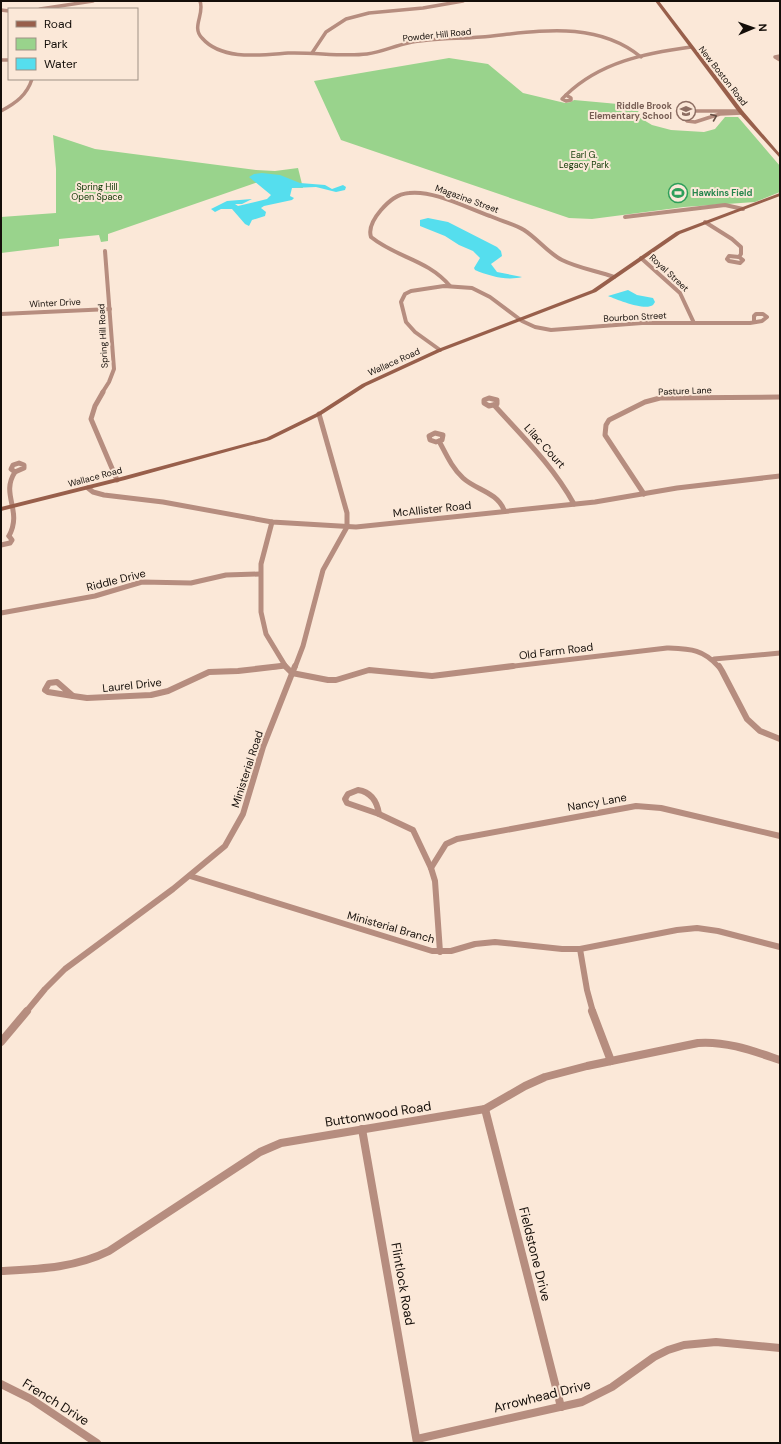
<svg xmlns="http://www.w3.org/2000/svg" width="781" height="1444" viewBox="0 0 781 1444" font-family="'DM Sans',sans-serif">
<rect width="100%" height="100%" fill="#fbe8d8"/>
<g fill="#99d38c">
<path d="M449,58L488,64L523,93L565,103L571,102L574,100L640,106L637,116L652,125L671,130L704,132L715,129L725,117H738L780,166V192L755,202L684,207L592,219L569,218L341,140L314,81Z"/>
<path d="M53,135L95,149L256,170L275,171L298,168L303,188L276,187L261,181L108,234V241L101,242L99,235L59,239V246L1,253V217L56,213V169Z"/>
</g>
<g fill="#55deee">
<path d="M262,173L280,175L300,183L325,185L332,189L343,185L346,187L345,190L336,192L316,187L292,188L290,196L294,198L292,200L264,206L261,208L266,212L265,216L252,220L249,226L245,224L232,209H221L215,212L211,209L227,201L252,199L242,204H235L238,206L267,199L271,195L249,177L254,174Z"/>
<path d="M428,218L448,222L497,247L501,251L502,256L491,264L497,272L522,277C507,281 489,276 475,270L474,268L480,258L473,251L459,245L445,236L420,226V220Z"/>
<path d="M628,290L637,295L653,298L655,302L653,305C645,311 618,300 608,296Z"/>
</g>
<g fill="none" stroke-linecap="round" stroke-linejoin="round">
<g stroke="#b68d7f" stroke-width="3.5">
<path d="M200,1C205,14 191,27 202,38C222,61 261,55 288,53C315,52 341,57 367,54C382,52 394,46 408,43C432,38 457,39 481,37C536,32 594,19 641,57"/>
<path d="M40,9L93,1"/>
<path d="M1,10L9,11"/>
<path d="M312,53L326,32L346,19L369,13L423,8L463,1"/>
<path d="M780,56L775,57L780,60"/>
<path d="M1,60H9"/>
<path d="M566,95L571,98V100L566,101L562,99Z"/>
<path d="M566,95C600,62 646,53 691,47"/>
<path d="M1,111C16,103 27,95 32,79"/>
<path d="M740,111H695L682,115L687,121L695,122L720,114L742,113"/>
</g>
<g stroke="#b68d7f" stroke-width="4">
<path d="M625,217L725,205L743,209"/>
<path d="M705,222L732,239L741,247V254L739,257"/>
<path d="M729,256L739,257L743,260L740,263L729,261L727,259Z"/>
<path d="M641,258L680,293L694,323"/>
<path d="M450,286C427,259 397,258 371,237C368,228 375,217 381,210C389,201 397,194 409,193C434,190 467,208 490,216C501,221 514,224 524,230C538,239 548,253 562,260C578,268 597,271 614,277"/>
<path d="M1,314L110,309"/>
<path d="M440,350L415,332L406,322L401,302L405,294L411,291L444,286L472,288L490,297L522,321L535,327L551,330L642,323H750L762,321L767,317L763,314H756L754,316V322"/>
<path d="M102,393L109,382L114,369L105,251"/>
</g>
<g stroke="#b68d7f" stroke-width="5">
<path d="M103,392L95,406L91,419L117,480"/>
<path d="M489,398L497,400V404L489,406L484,403V400Z"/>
<path d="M494,405C523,437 553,466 574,504"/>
<path d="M435,433L443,435L442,440L436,442L430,440L429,436Z"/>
<path d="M439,441C446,454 452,468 463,478C476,490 497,492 504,510"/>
<path d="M19,463L24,465V468L15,472L11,469L13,465Z"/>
<path d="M88,488L93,492L104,495L163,502L272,522L356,527L595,502L677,488L780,476"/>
<path d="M644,494L605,435L606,425L609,420L645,402L660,398L780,397"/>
<path d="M272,522L261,564V612L266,634L286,667"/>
<path d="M9,536C23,510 0,495 15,472"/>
<path d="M1,545L10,543L12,540L9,536"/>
<path d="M1,613L95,596L142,582L191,583L226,575L260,574"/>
<path d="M714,659L780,653"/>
<path d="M272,667L284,666"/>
<path d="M295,667L303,646L323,570L347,527V513L319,414"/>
<path d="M505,667L667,648C691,649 703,649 719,667"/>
</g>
<g stroke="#b68d7f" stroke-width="6">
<path d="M285,666L292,673L328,680H336L369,670L432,676L513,666"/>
<path d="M719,666L722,671L747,719L760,731L780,739"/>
<path d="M57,682L73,696L48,692L45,690L49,683Z"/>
<path d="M73,696L87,698L151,695L168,691L209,672L238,671L281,666"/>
<path d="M358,790C371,792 377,801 379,814L347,803L345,799L348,794Z"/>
<path d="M379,814L413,830L431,868L435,881L440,952"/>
<path d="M431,868L446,844L457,839L636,806L661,808L780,836"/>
<path d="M190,876L432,951H451L475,944L495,942L562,949H580L677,930L697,928L718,931L780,947"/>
<path d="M580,949L587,990L593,1012"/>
<path d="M26,1012L45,989L65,969L173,889L225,846L243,814L263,747L295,666"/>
</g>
<g stroke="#b68d7f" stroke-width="8">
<path d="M592,1011L611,1061"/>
<path d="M1,1042L27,1011"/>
<path d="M485,1109L561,1407"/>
<path d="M362,1129L417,1443"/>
<path d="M1,1271C39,1269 75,1268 109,1251L260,1152L281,1143L485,1109L525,1086L545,1077L587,1066L698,1043C727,1041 753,1051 780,1060"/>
<path d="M1,1384L31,1399L97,1443"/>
<path d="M417,1439L582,1402L612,1387L654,1357L668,1350L684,1345L716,1342L780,1348"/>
</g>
<g fill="#985f4b" fill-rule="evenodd">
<path d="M655,1H659L743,111L780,154V158L739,113Z"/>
<path d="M780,193V196L680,234L596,292L442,351L366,386L321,415L270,440L125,480L1,511V507L121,477L266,438L317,413L362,384L438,349L592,290L676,232Z"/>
</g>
</g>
<defs><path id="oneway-chevron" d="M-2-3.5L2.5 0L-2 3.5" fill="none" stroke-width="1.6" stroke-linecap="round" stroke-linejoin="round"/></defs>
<use stroke="#654e44" href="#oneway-chevron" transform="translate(714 117) rotate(-22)"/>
<defs>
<symbol id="school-ring" viewBox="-11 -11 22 22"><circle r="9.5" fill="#fbe8d8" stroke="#8d6e63" stroke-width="1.5"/><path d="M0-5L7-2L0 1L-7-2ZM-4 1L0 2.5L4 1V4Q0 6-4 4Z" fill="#8d6e63"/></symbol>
<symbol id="stadium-ring" viewBox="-11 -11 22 22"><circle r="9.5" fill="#fbe8d8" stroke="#2e9e5b" stroke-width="1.5"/><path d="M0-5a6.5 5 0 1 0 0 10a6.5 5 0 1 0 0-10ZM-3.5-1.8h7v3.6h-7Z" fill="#2e9e5b"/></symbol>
</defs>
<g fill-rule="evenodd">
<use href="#school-ring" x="675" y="100" width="22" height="22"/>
<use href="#stadium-ring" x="667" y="182" width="22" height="22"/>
</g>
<g text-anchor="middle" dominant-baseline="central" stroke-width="4" stroke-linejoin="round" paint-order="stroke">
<g font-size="9" fill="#140e09" stroke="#fbe8d8">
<text transform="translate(437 35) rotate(-6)">Powder Hill Road</text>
<text transform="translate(723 76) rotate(52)">New Boston Road</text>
<text transform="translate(467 199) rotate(20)">Magazine Street</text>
<text transform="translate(669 273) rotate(43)">Royal Street</text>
<text transform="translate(55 303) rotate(-3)">Winter Drive</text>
<text transform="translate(635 317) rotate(-3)">Bourbon Street</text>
<text transform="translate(103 336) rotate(-93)">Spring Hill Road</text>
<text transform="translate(394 362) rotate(-24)">Wallace Road</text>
<text transform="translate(685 391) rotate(-2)">Pasture Lane</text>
<text transform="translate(95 477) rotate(-15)">Wallace Road</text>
</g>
<g font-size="9" font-weight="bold" fill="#785e54" stroke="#fbe8d8" text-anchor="end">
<text x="672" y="106">Riddle Brook<tspan x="672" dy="10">Elementary School</tspan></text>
</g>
<g font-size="9" fill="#0d3502" stroke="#fbe8d8">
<text x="584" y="155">Earl G.<tspan x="584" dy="10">Legacy Park</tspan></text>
<text x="97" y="187">Spring Hill<tspan x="97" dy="10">Open Space</tspan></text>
</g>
<g font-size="9" font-weight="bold" fill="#27864d" stroke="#fbe8d8" text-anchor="start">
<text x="692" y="193">Hawkins Field</text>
</g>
<g font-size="11" fill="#140e09" stroke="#fbe8d8">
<text transform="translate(545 446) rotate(48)">Lilac Court</text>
<text transform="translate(432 509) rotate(-6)">McAllister Road</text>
<text transform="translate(116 580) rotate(-14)">Riddle Drive</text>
<text transform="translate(556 651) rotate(-7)">Old Farm Road</text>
<text transform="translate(132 685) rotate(-6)">Laurel Drive</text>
<text transform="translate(247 769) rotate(-72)">Ministerial Road</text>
<text transform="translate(597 802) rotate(-10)">Nancy Lane</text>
<text transform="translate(391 927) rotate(16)">Ministerial Branch</text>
</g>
<g font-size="13" fill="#140e09" stroke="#fbe8d8">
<text transform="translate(378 1114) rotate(-9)">Buttonwood Road</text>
<text transform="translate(535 1254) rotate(76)">Fieldstone Drive</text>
<text transform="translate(403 1284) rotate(80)">Flintlock Road</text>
<text transform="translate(542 1396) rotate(-14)">Arrowhead Drive</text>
<text transform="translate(56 1402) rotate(32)">French Drive</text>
</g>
</g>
<rect width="781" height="1444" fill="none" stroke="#140e09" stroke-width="4"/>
<rect x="8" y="8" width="130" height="72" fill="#fbe8d8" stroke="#9f9185"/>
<rect x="16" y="21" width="20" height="6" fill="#985f4b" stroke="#9f9185"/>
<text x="44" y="28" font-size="12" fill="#140e09">Road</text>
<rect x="16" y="38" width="20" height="12" fill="#99d38c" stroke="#9f9185"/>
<text x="44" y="48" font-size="12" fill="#140e09">Park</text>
<rect x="16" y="58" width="20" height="12" fill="#55deee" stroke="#9f9185"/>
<text x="44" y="68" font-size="12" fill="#140e09">Water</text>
<g transform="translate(753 28) rotate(88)" stroke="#fbe8d8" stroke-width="3" paint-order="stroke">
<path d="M0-3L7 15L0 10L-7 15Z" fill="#140e09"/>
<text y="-6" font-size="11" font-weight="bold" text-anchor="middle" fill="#140e09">N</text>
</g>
</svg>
